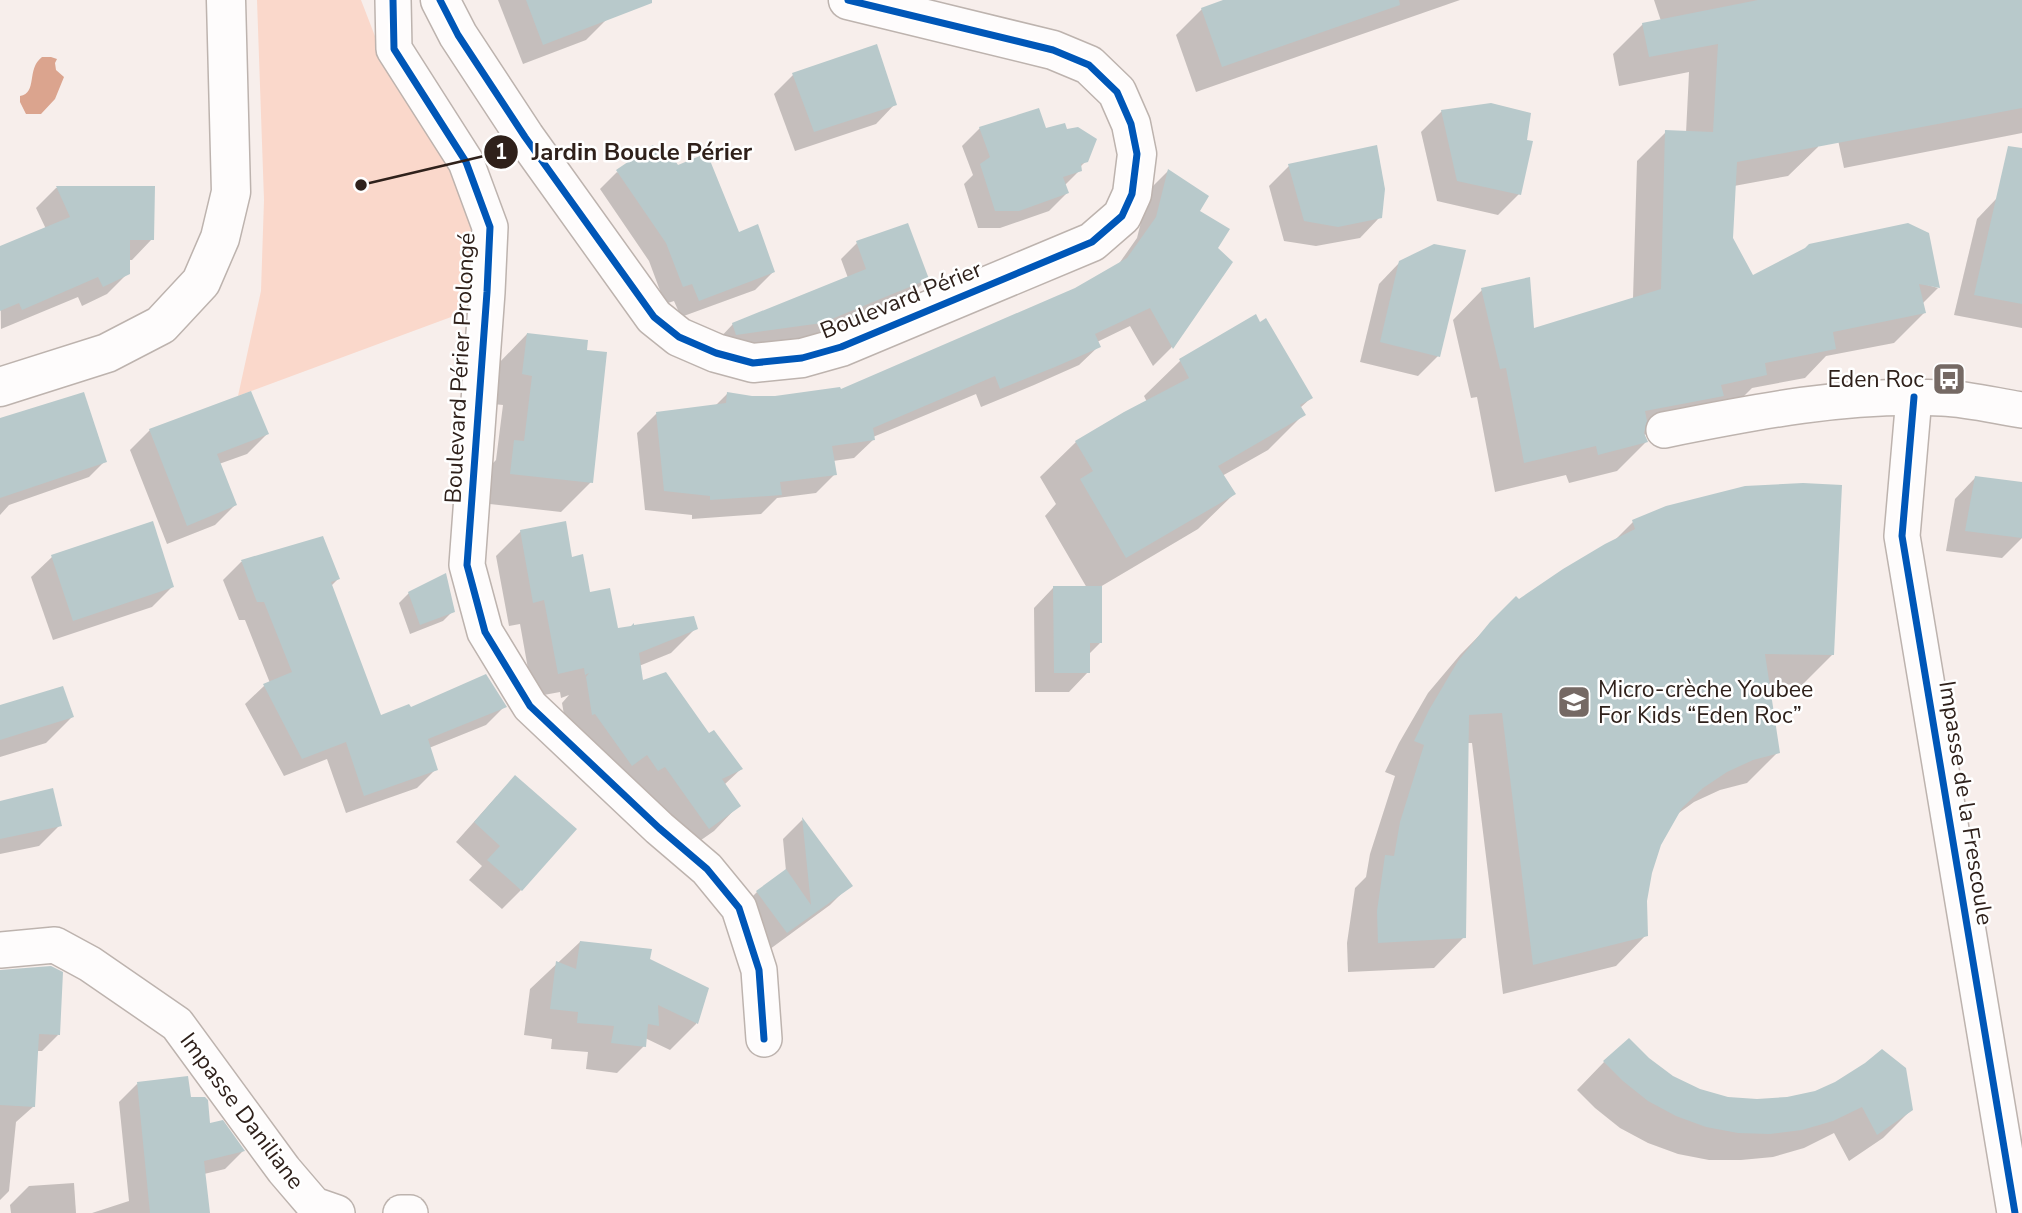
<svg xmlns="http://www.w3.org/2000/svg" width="2022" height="1213" viewBox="0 0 2022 1213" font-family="'Nunito Sans',sans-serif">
<rect width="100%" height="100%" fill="#f7eeeb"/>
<path fill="#fad8cb" d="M257,0H361L383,57L453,170L473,228L470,310L238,396L261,291L264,200Z"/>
<path fill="#dba48e" d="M42,57H51L57,59L55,63L56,70L64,77L55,99L41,114H26L20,102V96C38,93 26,69 42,57Z"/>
<g fill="#0003">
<path d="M498,0H600L607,19L586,40L523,64Z"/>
<path d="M1227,0H1460L1196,92L1176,35L1202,9Z"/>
<path d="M1654,0H2022V133L1844,168L1811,14L1818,147L1788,176L1734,186L1732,238L1752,277L1805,250L1938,288L1922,304L1924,313L1894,343L1826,356L1805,378L1752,388L1736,404L1692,425L1643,435L1646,442L1617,471L1569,483L1566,475L1495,492L1477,397L1471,398L1453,320L1482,290L1532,330L1633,299L1637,161L1666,132L1686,133L1689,72L1619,86L1613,54L1643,24L1661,21Z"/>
<path d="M793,75L895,104L876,124L795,151L774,94Z"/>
<path d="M1442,111L1519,194L1498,215L1437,201L1421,132Z"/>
<path d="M980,128L1066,131L1086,161L1080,167V170L1064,186L1067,193L1049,211L1000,228H978L964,184L973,175L962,146Z"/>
<path d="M1289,166L1380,217L1360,238L1316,246L1284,241L1269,186Z"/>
<path d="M1168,171L1197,212L1215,249L1231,262L1171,348L1153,366L1130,326L1097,342L1099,346L1079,365L1034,385L981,407L976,394L873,437L874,439L854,458L833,461L835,474L816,493L777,498L761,514L692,519V515L645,510L637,433L656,414L715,406L727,394L752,397L775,398L840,392L1076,290L1118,265L1137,238L1149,190Z"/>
<path d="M617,172L738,234L773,272L755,290L681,317L674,301L665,304L649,261L600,189Z"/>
<path d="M56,188H153L152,239L132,260H128V273L107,294L82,306L78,297L1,329L0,247L46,229L36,208Z"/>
<path d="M1997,198L2022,203V328L1954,315L1977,219Z"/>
<path d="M857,243L927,279L911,295L805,338L720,351L717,341L733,324L848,278L841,259Z"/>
<path d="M1400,262L1438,356L1418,376L1360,362L1379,284Z"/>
<path d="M1255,316L1311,398L1300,408L1304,414L1268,450L1222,476L1234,494L1198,529L1100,587V643L1088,655V672L1069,692H1035L1034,608L1053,588H1087L1045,516L1056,504L1040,477L1076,442L1147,402L1144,396L1180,361Z"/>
<path d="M527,334L591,482L561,512L481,503L484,472L496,460L503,405L493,404L497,365Z"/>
<path d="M0,420L105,461L89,477L9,505L0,515Z"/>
<path d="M150,430L267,434L247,454L219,464L235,505L215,525L167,544L130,450Z"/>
<path d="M1975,478L2022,484V538L2002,558L1946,551L1955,499Z"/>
<path d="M1666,508L1833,654L1802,685L1768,684L1778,752L1747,783L1720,790L1694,802L1676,815L1659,845L1650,872L1645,901L1646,935L1616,966L1503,994L1472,743H1467L1464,937L1434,968L1348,972L1347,943L1355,888L1366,877L1370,854L1395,776L1385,772L1399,743L1428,693L1460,655L1516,598L1519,602L1612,543L1633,522Z"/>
<path d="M521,531L571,559L589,594L616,630L696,628L671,653L639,666L642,683L709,736L741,769L724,785L738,806L714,831L684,852L568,738L562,703L569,695L561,698L560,692L533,697L520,624L509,626L496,556Z"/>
<path d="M322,538L338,579L331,586L380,717L410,710L505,706L486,725L429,748L436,769L417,788L346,813L327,759L284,776L245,704L264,686L270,683L245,620H239L223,580L241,562Z"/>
<path d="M52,557L172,587L152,607L53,640L31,577Z"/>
<path d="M409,593L453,611L443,621L410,634L399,603Z"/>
<path d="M0,707L72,717L46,743L0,757Z"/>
<path d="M497,796L521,890L502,909L469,880L482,866L456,842Z"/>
<path d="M0,803L60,825L39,846L0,854Z"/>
<path d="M802,820L850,885L830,905L766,952L737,912L757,892L786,871L783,839Z"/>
<path d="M580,942L648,960L707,989L696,1024L670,1050L645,1038L644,1046L617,1073L586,1069L588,1052L551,1049L552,1039L524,1035L530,989Z"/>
<path d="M0,971L58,1035L42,1051H36L34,1106L16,1122L9,1191L0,1200Z"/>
<path d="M1648,1060L1672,1077L1699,1090L1728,1098L1757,1101L1787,1099L1911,1110L1883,1138L1849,1161L1834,1133L1804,1148L1773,1157L1741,1160H1709L1678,1154L1648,1143L1620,1128L1595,1108L1577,1090L1604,1062Z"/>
<path d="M137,1084L189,1099L209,1125L243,1151L225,1169L204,1174L208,1213H92L129,1201L119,1102Z"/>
<path d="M74,1183L76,1213H11L10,1205L29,1186Z"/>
</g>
<g fill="#b8c9cb">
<path d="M526,0H652V3L543,45Z"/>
<path d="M1223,0H1399L1400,5L1222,67L1201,8Z"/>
<path d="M1758,0H2022V108L1737,162L1733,238L1753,275L1805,248L1809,244L1908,223L1929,233L1940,288L1919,284L1926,313L1833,332L1836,349L1765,363L1767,375L1721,385L1724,396L1645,411L1647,421L1644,433L1648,442L1598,455L1596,446L1524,463L1506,368L1500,369L1481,288L1530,277L1534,328L1661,289L1665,130L1713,132L1718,44L1649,57L1642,23Z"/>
<path d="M877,44L897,105L814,132L792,73Z"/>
<path d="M1491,103L1531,113L1527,140L1533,141L1521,195L1457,181L1441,110Z"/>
<path d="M1039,108L1046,128L1065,123L1067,129L1078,127L1097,139L1088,162L1081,164L1082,171L1063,177L1069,193L1019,211H995L980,164L990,157L979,127Z"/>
<path d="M653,145L660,155L668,150L678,165L707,153L739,232L758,224L775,272L699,301L692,284L683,287L666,243L616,170Z"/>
<path d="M1377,145L1385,189L1382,218L1338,227L1304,221L1288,164Z"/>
<path d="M2008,146L2022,148V304L1974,295Z"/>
<path d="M1168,169L1209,196L1200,211L1230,229L1218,248L1233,262L1173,349L1150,308L1095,334L1101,347L1055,367L1000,389L995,376L873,428L875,440L832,446L837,475L780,482L782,495L710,500V496L664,491L656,412L726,403L727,392L752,396H775L840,387L841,389L1075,288L1127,258L1156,217Z"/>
<path d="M56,186H155L154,240H130V274L103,287L98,277L22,310L19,303L0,311V246L70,217Z"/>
<path d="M908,223L929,279L822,323L736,335L732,323L866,269L856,241Z"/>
<path d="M1434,244L1466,250L1440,357L1380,342L1399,261Z"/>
<path d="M1256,314L1260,322L1266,318L1313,398L1300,405L1306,415L1218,466L1236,494L1126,558L1080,479L1093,471L1075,441L1124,412L1189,378L1179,359Z"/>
<path d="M527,333L588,340L587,350L607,352L593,483L510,474L514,440L524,441L532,376L522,374Z"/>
<path d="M251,391L269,434L217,454L237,505L187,526L149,429Z"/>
<path d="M84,392L107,462L0,498V418Z"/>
<path d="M1975,476L2022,482V538L1965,531Z"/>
<path d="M1803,483L1842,485L1834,655L1765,654L1780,753L1753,760L1727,772L1703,788L1682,808L1661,845L1652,873L1647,901L1648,936L1533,965L1502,713L1469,715L1466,938L1378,943L1377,911L1385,855L1394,856L1400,822L1424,745L1414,741L1429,710L1458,661L1490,622L1516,596L1519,599L1563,569L1605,544L1635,529L1632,520L1666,506L1745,486Z"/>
<path d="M153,521L174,587L73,621L51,555Z"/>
<path d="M566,521L572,557L583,554L590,592L610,588L618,628L631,626L634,623V625L694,616L698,629L639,653L643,680L666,672L709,733L714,730L743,769L722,779L741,806L709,829L665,767L658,771L647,755L632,766L595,714L592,715L586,677L589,673L585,675L584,668L558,674L544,600L533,603L520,530Z"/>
<path d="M323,536L340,579L331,582L381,715L409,704L411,707L486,674L507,707L428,739L438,770L364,796L346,742L302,759L263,684L292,672L264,602H257L241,560Z"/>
<path d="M446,573L455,612L420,625L408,592Z"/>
<path d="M1053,586H1102V643H1090V673H1054Z"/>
<path d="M63,686L74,717L0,740V705Z"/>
<path d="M515,775L577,829L522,891L487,860L500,846L474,822Z"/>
<path d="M53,788L62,826L0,839V801Z"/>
<path d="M802,817L853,886L787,933L756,891L786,869L811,905Z"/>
<path d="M580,941L652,949L650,959L709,988L698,1024L658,1005L659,1026L648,1024L646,1047L611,1043L614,1026L577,1023L578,1012L550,1009L556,961L576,969Z"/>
<path d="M51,966L63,972L60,1035L39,1034L35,1107L0,1105V970Z"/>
<path d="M1629,1038L1649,1058L1673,1076L1700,1089L1728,1097L1757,1099L1787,1097L1815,1091L1835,1082L1865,1063L1882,1049L1906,1068L1913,1110L1877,1135L1862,1107L1833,1121L1802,1130L1770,1134L1738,1133L1706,1127L1676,1116L1648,1101L1623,1081L1603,1061Z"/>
<path d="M188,1076L191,1097H205L208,1100L210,1123L223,1120L245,1151L204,1161L210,1213H150L137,1082Z"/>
</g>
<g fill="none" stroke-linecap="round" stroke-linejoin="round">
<defs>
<g id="minor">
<path d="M393,0L394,49L466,162L490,227L487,292L467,565L485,632L530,706L659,828L707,869L739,908L759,970L764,1039"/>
<path d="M1914,397L1902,536L2015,1213"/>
<path d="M1664,430C1754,412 1849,393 1942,398C1969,399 1996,406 2022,410"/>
<path d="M0,950L55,945L90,964L177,1024L284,1170L314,1205L337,1213"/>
<path d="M401,1213H410"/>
</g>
<g id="tertiary">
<path d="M440,0L458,35L525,137L654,317L679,337L716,353L753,363L802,358L841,347L1092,242L1122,216L1132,194L1137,154L1131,124L1117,92L1089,65L1053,50L848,0"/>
<path d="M0,387L107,353L161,325L201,282L220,238L231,192L226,0"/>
</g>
</defs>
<use href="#minor" stroke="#bdb3ae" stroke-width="38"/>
<use href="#tertiary" stroke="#bdb3ae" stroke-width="41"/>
<use href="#minor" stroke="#fefcfc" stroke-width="35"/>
<use href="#tertiary" stroke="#fefcfc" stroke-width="38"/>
<defs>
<g id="cycleway">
<path d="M393,0L394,49L466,162L490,227L487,292L467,565L485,632L530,706L659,828L707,869L739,908L759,970L764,1039"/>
<path d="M440,0L458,35L525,137L654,317L679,337L716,353L753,363L802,358L841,347L1092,242L1122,216L1132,194L1137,154L1131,124L1117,92L1089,65L1053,50L848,0"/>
<path d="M1914,397L1902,536L2015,1213"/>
</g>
</defs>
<use href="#cycleway" stroke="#fff" stroke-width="11"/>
<use href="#cycleway" stroke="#0057b8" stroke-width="7"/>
</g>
<defs>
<symbol id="bus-square" viewBox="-11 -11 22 22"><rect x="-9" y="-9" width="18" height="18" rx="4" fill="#756964" stroke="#fff"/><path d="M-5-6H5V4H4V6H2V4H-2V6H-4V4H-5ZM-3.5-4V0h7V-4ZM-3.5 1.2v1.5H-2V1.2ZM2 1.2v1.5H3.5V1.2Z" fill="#fff"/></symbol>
<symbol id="school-square" viewBox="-11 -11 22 22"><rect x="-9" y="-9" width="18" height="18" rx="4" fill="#756964" stroke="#fff"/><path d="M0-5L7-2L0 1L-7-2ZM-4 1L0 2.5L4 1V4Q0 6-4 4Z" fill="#fff"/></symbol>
</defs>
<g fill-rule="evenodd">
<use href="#bus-square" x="1930" y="360" width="38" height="38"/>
<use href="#school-square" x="1555" y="683" width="38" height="38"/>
</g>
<g text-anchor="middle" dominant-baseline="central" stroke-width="5" stroke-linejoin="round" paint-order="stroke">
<g font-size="23" fill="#2f211b" stroke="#fff">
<text transform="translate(901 300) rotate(-22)">Boulevard Périer</text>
<text transform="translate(460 368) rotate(-87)">Boulevard Périer Prolongé</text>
<text transform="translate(1966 803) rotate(81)">Impasse de la Frescoule</text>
<text transform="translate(242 1111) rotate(53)">Impasse Daniliane</text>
</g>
<g font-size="23" fill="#2f211b" stroke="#fff" text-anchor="end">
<text x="1924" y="379">Eden Roc</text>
<text x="1598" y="689" text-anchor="start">Micro-crèche Youbee<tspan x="1598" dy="26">For Kids “Eden Roc”</tspan></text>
</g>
</g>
<path fill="none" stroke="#2f211b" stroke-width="2.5" d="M361 185L501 152"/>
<g fill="#2f211b" stroke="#fff" stroke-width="2.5">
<circle cx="361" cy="185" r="7"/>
<circle cx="501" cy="152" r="18"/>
</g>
<g font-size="21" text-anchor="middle" font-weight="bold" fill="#fff">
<text x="501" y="159">1</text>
</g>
<g font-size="24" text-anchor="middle" font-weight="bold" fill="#2f211b" stroke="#fff" stroke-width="5" stroke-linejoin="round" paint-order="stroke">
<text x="642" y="160">Jardin Boucle Périer</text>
</g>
</svg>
